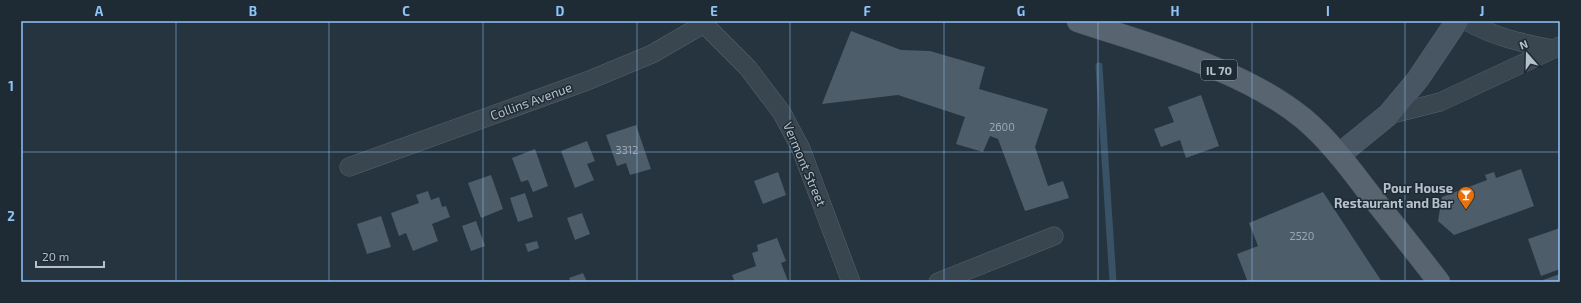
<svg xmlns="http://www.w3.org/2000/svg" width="1581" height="303" viewBox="0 0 1581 303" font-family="'Exo 2',sans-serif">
<rect width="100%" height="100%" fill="#25343f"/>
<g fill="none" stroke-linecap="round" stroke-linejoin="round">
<path stroke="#395266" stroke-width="7" d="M1099,66L1113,282"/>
</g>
<g fill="#4e5d6a">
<path d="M851,31L901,50L930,51L985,67L979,89L1048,109L1035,147L1048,186L1063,181L1069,198L1025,211L998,139L990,136L983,152L956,144L965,117L898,95L822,104Z"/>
<path d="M1201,95L1219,146L1186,158L1180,140L1161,147L1154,129L1174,122L1168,107Z"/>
<path d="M636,125L651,169L630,175L626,163L617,166L606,135Z"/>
<path d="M587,141L595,161L587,164L594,180L575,188L561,151Z"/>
<path d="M535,149L548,186L533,192L528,180L521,182L512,158Z"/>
<path d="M1521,169L1534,206L1454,235L1438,221L1442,197L1487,180L1485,175L1494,172L1496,178Z"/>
<path d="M778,172L786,195L763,204L754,181Z"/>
<path d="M491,175L503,209L481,218L468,183Z"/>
<path d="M428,191L431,200L439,197L442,207L446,206L450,217L432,224L438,241L413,251L406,233L399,236L391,213L419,203L416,195Z"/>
<path d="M1323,192L1382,282H1243L1247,280L1237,254L1258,246L1249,223Z"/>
<path d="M525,193L533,217L518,222L510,198Z"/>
<path d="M582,213L590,234L575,240L567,218Z"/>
<path d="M381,216L391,247L367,254L357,224Z"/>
<path d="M476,221L485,246L471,251L462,226Z"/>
<path d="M1560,228V269L1541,276L1528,239Z"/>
<path d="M777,238L786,261L781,263L788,281L784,282H735L732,275L756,266L752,253L758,251L757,245Z"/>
<path d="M537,241L539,248L528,252L525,244Z"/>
<path d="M583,273L587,282H571L569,278Z"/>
<path d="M1560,274V282H1543V280Z"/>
</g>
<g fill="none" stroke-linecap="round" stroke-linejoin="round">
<defs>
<g id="street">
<path d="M1466,21C1495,37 1521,43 1553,49"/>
<path d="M704,24L748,68L782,113L801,149L851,282"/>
<path d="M1388,115L1440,102L1560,46"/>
<path d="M349,167L587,81L652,54L704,24L706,21"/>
<path d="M938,282L1054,236"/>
</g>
<path id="secondary" d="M1339,155L1388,115L1418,79L1457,21"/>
<path id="primary" d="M1078,21C1153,46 1243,69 1304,119C1329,140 1349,167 1368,192C1392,222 1416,252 1439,282"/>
</defs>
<use href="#street" stroke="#57636d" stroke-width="19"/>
<use href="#secondary" stroke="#57636d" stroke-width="23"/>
<use href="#primary" stroke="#46515b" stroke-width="23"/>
<use href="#street" stroke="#39454f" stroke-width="18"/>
<use href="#secondary" stroke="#485562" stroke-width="22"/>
<use href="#primary" stroke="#58646f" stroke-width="22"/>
</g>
<path fill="none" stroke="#8ec3f7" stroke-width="1" stroke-opacity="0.55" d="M176,21V282M329,21V282M483,21V282M637,21V282M790,21V282M944,21V282M1098,21V282M1252,21V282M1405,21V282M21,152H1560"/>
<defs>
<symbol id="bar-pin" viewBox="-11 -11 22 30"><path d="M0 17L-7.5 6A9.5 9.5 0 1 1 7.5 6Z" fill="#e8710a" stroke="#1e2a34"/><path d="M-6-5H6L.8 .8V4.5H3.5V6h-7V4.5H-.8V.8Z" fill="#fff"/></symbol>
</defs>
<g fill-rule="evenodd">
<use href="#bar-pin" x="1456" y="185" width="20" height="27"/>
</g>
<g text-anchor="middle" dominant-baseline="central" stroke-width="3" stroke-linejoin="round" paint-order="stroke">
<g font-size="11" fill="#9ca7b2">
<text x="1002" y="126">2600</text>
<text x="627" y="149">3312</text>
<text x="1302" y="235">2520</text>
</g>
<rect fill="#1e2a34" stroke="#88939d" stroke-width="1" x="1201" y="60" width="36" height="20" rx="3"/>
<g font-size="12" font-weight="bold" fill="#b6c0ca">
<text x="1219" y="70">IL 70</text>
</g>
<g font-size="13" fill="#b6c0ca" stroke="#1e2a34">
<text transform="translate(531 101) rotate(-20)">Collins Avenue</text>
<text transform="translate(805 164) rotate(67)">Vermont Street</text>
</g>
<g font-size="13" font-weight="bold" fill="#b6c0ca" stroke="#1e2a34" text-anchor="end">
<text x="1453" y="188">Pour House<tspan x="1453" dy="15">Restaurant and Bar</tspan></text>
</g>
</g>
<rect width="1581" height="303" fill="none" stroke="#1e2a34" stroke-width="44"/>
<g transform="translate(1527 54) rotate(340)" stroke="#1e2a34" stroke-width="3" paint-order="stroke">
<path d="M0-3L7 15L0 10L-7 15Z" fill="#b6c0ca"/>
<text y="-6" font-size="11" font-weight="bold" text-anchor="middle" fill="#b6c0ca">N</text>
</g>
<path d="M36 261v6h68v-6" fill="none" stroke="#b6c0ca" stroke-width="2"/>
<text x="42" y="261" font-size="12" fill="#b6c0ca" stroke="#1e2a34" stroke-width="3" paint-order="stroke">20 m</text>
<rect x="22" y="22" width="1537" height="259" fill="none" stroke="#8ec3f7" stroke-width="1.5"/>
<g font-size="13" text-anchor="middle" font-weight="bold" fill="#8ec3f7">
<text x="99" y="16">A</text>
<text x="253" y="16">B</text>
<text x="406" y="16">C</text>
<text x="560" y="16">D</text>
<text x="714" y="16">E</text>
<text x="867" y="16">F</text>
<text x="1021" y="16">G</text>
<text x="1175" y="16">H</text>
<text x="1328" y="16">I</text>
<text x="1482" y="16">J</text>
<text x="11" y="91">1</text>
<text x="11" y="221">2</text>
</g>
</svg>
